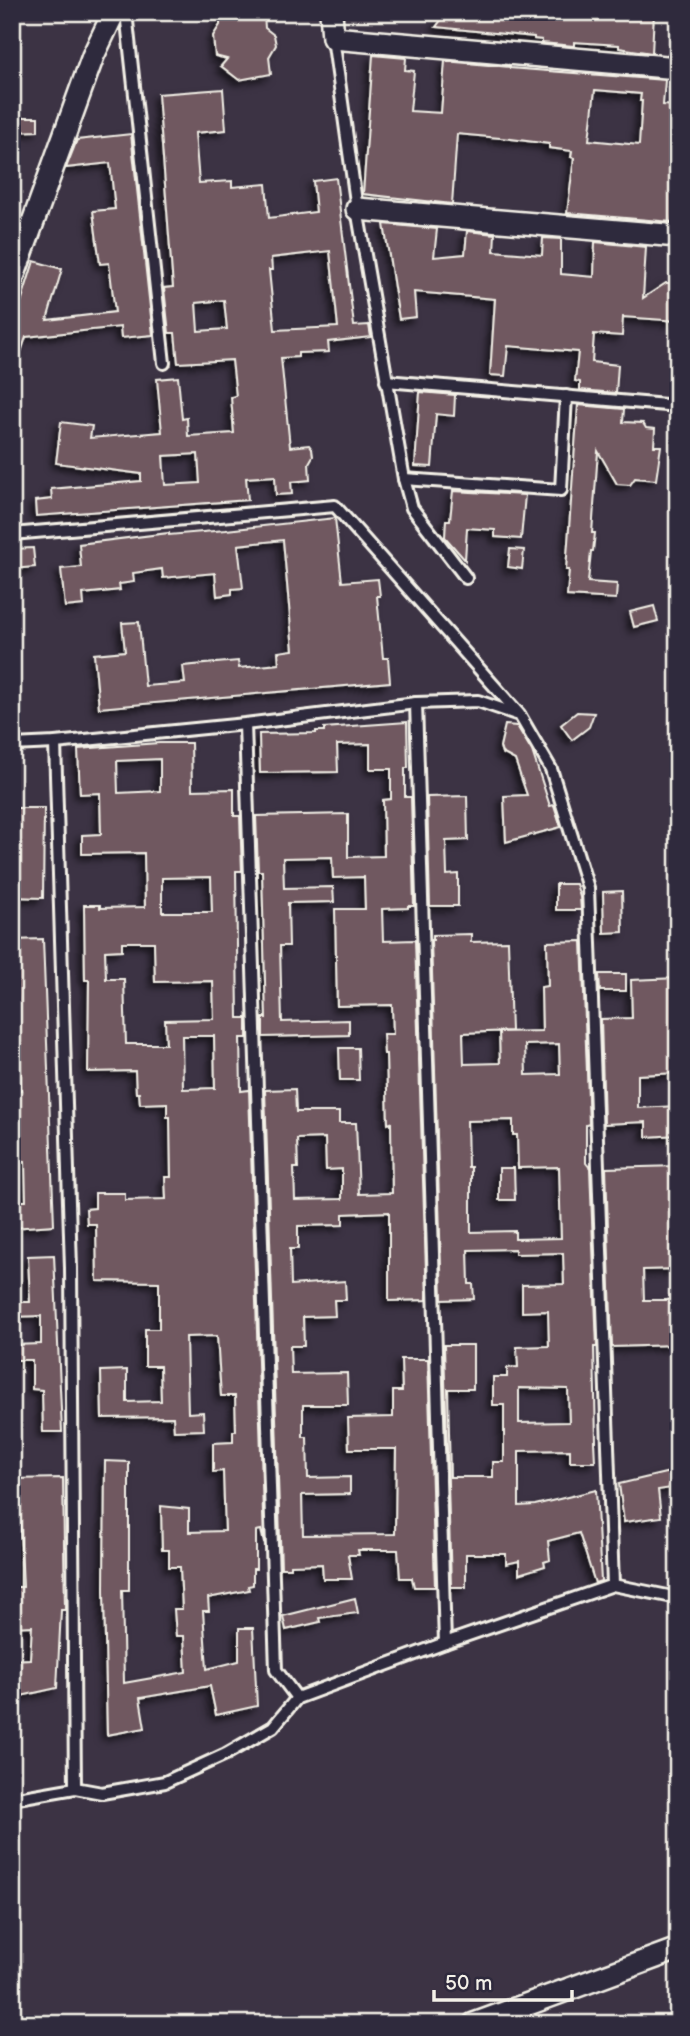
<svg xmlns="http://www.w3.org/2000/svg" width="690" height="2036" viewBox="0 0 690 2036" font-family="'Balsamiq Sans',sans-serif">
<defs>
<filter id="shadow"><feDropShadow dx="-4.5" dy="4.5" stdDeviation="3.5" flood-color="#0009"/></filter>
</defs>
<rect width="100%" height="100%" fill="#3c3344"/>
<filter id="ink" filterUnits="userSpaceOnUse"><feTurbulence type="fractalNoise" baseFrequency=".0143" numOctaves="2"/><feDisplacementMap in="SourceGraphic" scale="14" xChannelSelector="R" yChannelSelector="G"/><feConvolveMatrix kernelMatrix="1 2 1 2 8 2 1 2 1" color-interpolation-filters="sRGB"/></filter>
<g filter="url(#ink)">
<g fill="#6f5960" stroke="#f4f1e8" stroke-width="2" fill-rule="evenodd" filter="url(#shadow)">
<path d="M447,12H513L560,17V12H654L652,53L619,48V45L574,42V46L542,43V40L534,39V37L436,27Z"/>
<path d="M246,14H264L265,28L274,35L276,45L269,57L271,74L239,80L221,66L227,59L215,56L213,36L220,25V19Z"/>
<path d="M373,55L406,58L405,70L414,71L410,111L441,113L445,61L510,67V68L665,80L663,105L678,106V177L672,222L567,213L574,158L571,157L572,151L549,148V144L511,139L457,134L452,204L363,194ZM595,90L641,94L640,101H642L639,145L589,140Z"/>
<path d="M223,89L226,130L195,133L199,183L232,181V187L266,184L269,218L316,212L313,181L336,178L354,326L369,325L371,337L328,342L329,352L298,353V357L281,358L290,447L309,445L312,449L313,456L309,463L310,480L291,482L292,494L276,495L275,476L246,478L248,500L36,516L35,501L52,499L51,489L141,481V474L56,463L61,422L92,426L90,438L162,432L157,379L178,377L182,419L187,418L188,436L234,433L231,397L236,396L232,360L178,363L175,333H169L164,288L173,287L158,94ZM330,251L338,327L275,330L269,270H272L271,258ZM224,300L227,329L198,331L196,303ZM198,454L200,483L165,485L163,456Z"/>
<path d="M12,117H38V131L12,132Z"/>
<path d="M131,134L153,335L121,338L120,327L26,337L15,371H12V331L34,261L62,269L47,320L115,312L109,263L100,264L93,211L115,209L110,163L66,168L77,140Z"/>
<path d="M384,224L437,229L434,257L465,254L467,231L495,234L494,251L542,255L543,238L561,239V274L594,277L595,242L646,247L643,298L666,283H673L678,288V321L623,317L622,336L594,334L592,362L618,365L616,393L580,390V382L575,381L578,352L508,346L505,376L490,375L495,299L414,292L416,317L399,319Z"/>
<path d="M420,392L455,395L454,416L436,414L432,467L415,466Z"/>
<path d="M578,405L624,409L623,422L643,423L646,428L655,429L654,446H661L656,480L635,478L630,485L617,484L598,451L592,533H595L593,551H591L588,582L617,584L616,599L567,596L569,570H566Z"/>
<path d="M453,491L525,495L521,539L495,537V530L467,528L465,560L445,537L446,520H450Z"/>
<path d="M335,518L342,582L378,579L380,596H377L383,658H388L390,682L99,708L94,654L125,651L122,623L139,622L145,686L185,683L183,666L238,661L239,668L279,664L278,652L293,650L283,540L238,545L243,588L232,589V594L217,596L215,573L163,578L162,569L133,573L134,582L119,584L120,590L83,594L84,605L65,607L61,569L81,567L79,544L169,533V535L226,530Z"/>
<path d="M33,548L35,567L12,569V549Z"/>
<path d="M510,549L524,550L522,569L508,567Z"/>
<path d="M654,606L658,621L634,627L630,612Z"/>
<path d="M577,712L594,713L589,727L572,740L561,725Z"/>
<path d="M407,722L408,768H405V797H411L414,906H408V908L382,909L383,941L415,940L427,1300L389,1301V1212L343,1214V1225L298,1226V1249H290L291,1285L345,1281L346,1300H334L335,1316L303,1317L304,1346H290L291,1374L347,1373L348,1405H303V1437H307L308,1478L350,1477V1494L302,1495L303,1535L395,1534L396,1449H349L348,1418L393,1417V1391H402L401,1359H428L435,1587H414L412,1578H400L398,1550H358L359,1555H348L352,1579H323L322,1564L291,1565V1568H281L265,1090L295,1089L296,1112H339V1123H356L359,1194L392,1193L391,1123L388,1124L386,1054H384L383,1034H393L392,1005L337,1006L335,909H365L364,877L333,878L332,857L283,858L284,888L333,887L334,902L288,903L289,946H280L282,1022L349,1020V1035L263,1037V1018H266L262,871H258L256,816L348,814V857L384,856L383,800L391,799V769H370V744L337,745L338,772L260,773L259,734L316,733V731H324V728ZM325,1138L326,1170L342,1169V1199L295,1200L294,1168H298L297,1139Z"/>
<path d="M505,725L517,726L532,751L550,806L554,805L561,827L506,842L504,796L527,795L515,760L502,753L500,747Z"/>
<path d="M159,743H191L192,790L234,789V816H240L242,871H236L238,1018H247V1038H240L241,1091L249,1090L264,1543L261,1530L256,1531V1569H253V1585L248,1586L249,1590L208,1598L209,1611H203L207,1669L239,1661V1628H253L257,1706L216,1715L210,1686L140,1698L145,1728L107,1735L104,1590L105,1461L129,1462V1590H122L124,1683L186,1672L184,1636H176L174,1609H182L180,1567H169V1550H162L161,1506L189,1509V1532L225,1531L223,1471L213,1472V1443L233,1442V1431H236L235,1396H221L217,1336L186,1337L188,1413L203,1412L204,1430L174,1431L173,1417L102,1418L101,1371L127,1370V1402L161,1401L160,1366H145V1329H159V1282L97,1281L96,1224H87L86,1209L95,1208V1193H125V1200L166,1199L165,1177H171L170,1117H167V1103L140,1104L139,1093H136L135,1071L88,1072L89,980H85L84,905H100V908L145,907L144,853L82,854V835L101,834L100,793L80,794L78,749ZM160,759V791L118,793L117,761ZM211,877L212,912H162V878ZM122,942H154L155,982L213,981L214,1019L165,1020L166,1044H126L124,979H106L105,951L122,950ZM182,1036H214L215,1088L183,1089Z"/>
<path d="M467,796L468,840L446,841L447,875L458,874V906H430L427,797Z"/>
<path d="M12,808H44L43,898L12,897Z"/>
<path d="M556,884H576L580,897L581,910H556Z"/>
<path d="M622,891L623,932L604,933L603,892Z"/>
<path d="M471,934V942L508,941L511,1031L463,1033L464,1064L500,1063L499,1032L542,1031L541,987L548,986L547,942L582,941L589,1124L586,1125V1163L590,1168L597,1347H594L596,1441H594L595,1462H570V1450L519,1451V1506L535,1505L596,1490L601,1581L595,1583L579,1533L548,1541L550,1560L544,1562L545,1566L519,1574V1561L506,1564V1554H466V1587H451L444,1345H473V1389H448L450,1477H493V1462H504V1405H493V1377H507V1368L518,1367L517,1347L549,1346L548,1311L522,1312V1285L564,1284L563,1253L515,1254V1249L468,1250L469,1284H473L474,1299L442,1300L431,940H433V935ZM559,1044L560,1074L526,1075L525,1045ZM513,1120V1135H517L518,1168L559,1167L561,1238L515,1239V1231L471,1232V1167H468L467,1121ZM519,1388L568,1389L569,1422L519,1423Z"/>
<path d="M43,939L54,1225L12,1228V1201H26L25,1161H20L19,1143H12V1091L21,1090L18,1004L12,940Z"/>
<path d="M599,974H626V991H600Z"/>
<path d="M678,978V1073L638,1075V1108L678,1106V1135L646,1137V1122L604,1124L601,1019L632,1018L631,980Z"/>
<path d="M339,1048H358L359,1080H340Z"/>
<path d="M678,1166V1269L643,1270L644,1300H673L675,1345L612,1347L606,1168Z"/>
<path d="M499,1168H514L515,1200H499Z"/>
<path d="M54,1255L62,1432H43L42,1390L32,1389V1360H12V1345L41,1344V1316L12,1317V1302H30L28,1256Z"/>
<path d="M678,1470V1487L658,1490L661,1517L624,1522L619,1484Z"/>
<path d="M63,1478L65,1610H61L57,1688L12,1698V1660L30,1659L32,1626L12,1627V1587H23L19,1505H12V1479Z"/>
<path d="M355,1598L358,1613L319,1618L320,1622L286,1630L283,1616Z"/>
</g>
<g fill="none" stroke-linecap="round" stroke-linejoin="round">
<defs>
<g id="service">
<path d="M126,12L164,363"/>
<path d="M333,38L357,209L404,479L412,508L466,578"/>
<path d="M386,381L678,406"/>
<path d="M404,479L561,490L566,396"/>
<path d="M12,534L335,506L519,714L551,769L588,888L613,1585"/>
<path d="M416,703L445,1643"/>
<path d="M245,724L276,1670L297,1698"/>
<path d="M55,743L71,1268L75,1788"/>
<path d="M12,745L55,743L245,724L416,703L478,701L516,714"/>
<path d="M12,1799L75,1788L102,1793L165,1782L226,1754L273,1727L297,1698L445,1643L613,1585L678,1598"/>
</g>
<g id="minor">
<path d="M331,12L333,38L678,68"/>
<path d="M357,209L678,236"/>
<path d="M12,280L93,56L114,12"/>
<path d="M474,2024L678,1949"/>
</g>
</defs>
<use href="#service" stroke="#f4f1e8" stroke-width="16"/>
<use href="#minor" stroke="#f4f1e8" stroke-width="26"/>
<use href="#service" stroke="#2f2a3d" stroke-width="10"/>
<use href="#minor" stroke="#2f2a3d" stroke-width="21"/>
</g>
</g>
<rect width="690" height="2036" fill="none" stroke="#2f2a3d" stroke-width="42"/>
<rect x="21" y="21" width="648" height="1994" fill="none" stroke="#f4f1e8" stroke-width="2.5" filter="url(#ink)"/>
<path d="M434 1990v10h138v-10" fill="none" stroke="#f4f1e8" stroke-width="3.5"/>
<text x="445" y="1990" font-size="21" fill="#f4f1e8" stroke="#2f2a3d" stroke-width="5" paint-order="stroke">50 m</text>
</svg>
